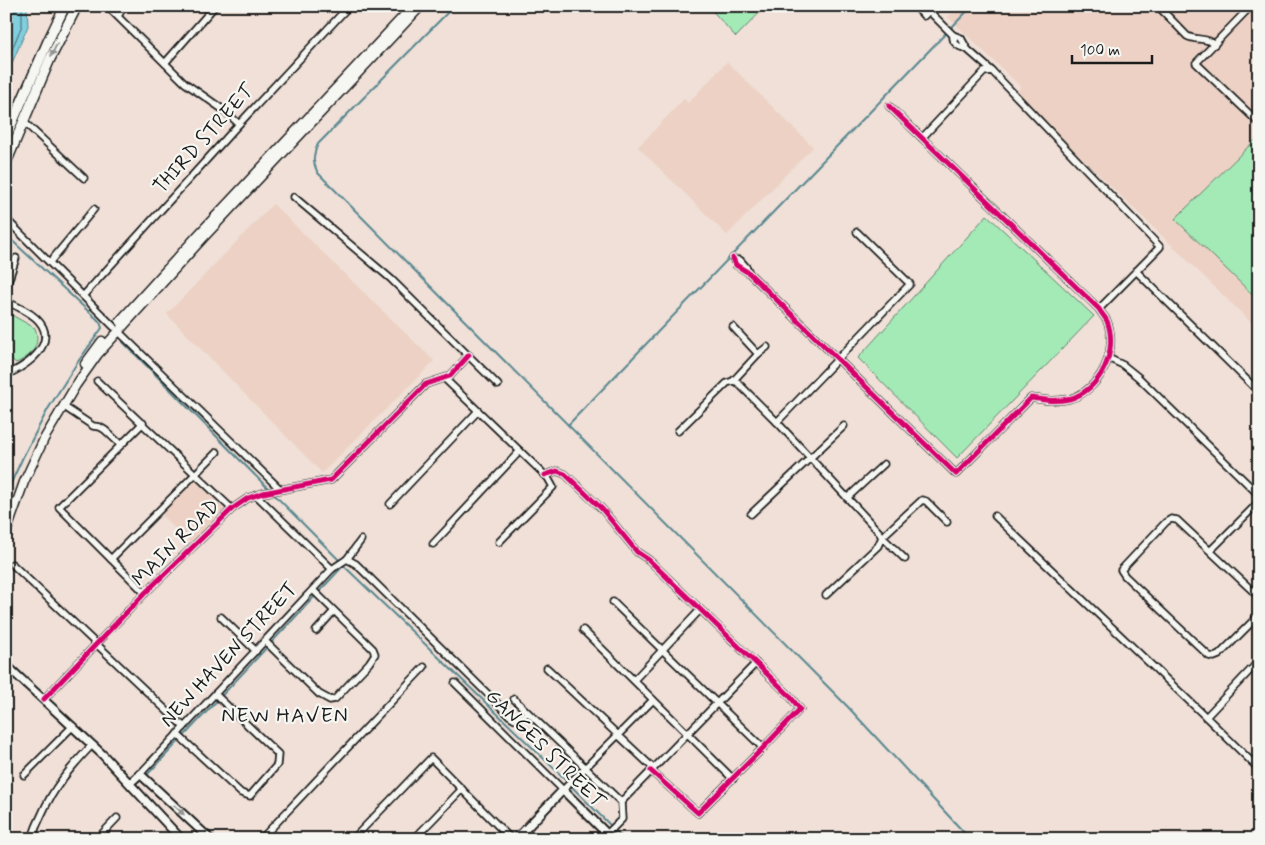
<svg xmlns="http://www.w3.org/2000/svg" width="1265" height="845" viewBox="0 0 1265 845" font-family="Mynerve,sans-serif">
<rect width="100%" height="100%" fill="#f0e0d7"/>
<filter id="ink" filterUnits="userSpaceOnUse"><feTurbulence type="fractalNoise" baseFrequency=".02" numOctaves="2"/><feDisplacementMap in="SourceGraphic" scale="10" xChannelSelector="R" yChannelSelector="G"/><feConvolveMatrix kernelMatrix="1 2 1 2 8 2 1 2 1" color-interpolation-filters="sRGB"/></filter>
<g filter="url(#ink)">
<g fill="#ecd1c4">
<path d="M958,6H1259V330L1017,95L1020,86L948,17Z"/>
<path d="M727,62L813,147L727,235L638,147L684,99L688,103Z"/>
<path d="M273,204L434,361L322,473L167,314Z"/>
<path d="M195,479L226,509L192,544L161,515Z"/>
</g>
<g fill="#a3eab7" stroke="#60836a">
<path d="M708,6H766L736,37Z"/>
<path d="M1259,136V301L1175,219Z"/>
<path d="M987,215L1094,316L957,458L858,358Z"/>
<path d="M10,314L35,328C42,346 30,357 16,363L12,360L9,335Z"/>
</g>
<path fill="#80cede" stroke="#588790" d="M6,6H27L28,26L6,77Z"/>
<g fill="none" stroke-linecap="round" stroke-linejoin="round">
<path stroke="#44636a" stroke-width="1" d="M6,64L22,25V6"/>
<g stroke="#588790" stroke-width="2">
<path d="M454,6L318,144C313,155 312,162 318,173L848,707L970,839"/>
<path d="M950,29L972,6"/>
<path d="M6,235L100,322L102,328L77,363L48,409L23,457L6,494"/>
<path d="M123,342L340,561"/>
<path d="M568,425L947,32"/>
<path d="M343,565L568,782"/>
<path d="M183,737L344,565"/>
<path d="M145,777L180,740"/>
<path d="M571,786L624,839"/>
<path d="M522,839L551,807"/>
</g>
<defs>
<g id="minor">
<path d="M107,6L185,83L225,111L239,124"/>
<path d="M915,6L924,16L934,6"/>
<path d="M924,6L953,35L961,38L967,49L992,71"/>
<path d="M1158,6L1187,36C1196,41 1206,37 1215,44"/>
<path d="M1251,6L1196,63L1259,123"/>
<path d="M118,16L124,6"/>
<path d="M953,35C952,44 959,47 967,49"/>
<path d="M165,63L215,6"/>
<path d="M23,121L84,178"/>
<path d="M922,138L984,72L992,71L1160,247L1099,309"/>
<path d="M294,197L391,279L498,385"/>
<path d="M6,219L114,327"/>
<path d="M733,258L736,265L749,273L956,474L1031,398C1044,400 1055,402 1069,399C1100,391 1119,351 1107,321C1105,317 1101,313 1099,309L889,106"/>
<path d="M735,260H740L747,268L749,273"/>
<path d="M50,262L94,209"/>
<path d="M1136,271L1259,392"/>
<path d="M6,288L16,258"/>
<path d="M83,296L239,124L349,6"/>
<path d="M6,302C13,304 18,307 24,310C65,332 38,361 8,374"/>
<path d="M733,327L758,354"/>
<path d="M118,331L280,489"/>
<path d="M1108,358L1123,365L1138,377L1259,495"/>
<path d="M6,360L8,374L6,387"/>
<path d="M445,379L548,478L553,487L499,542"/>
<path d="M97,381L232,509"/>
<path d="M733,381L758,354L767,347"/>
<path d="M63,406L93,426L100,427L105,430L121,445"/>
<path d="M777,422L910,284L857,232"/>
<path d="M143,423L59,507L145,593"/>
<path d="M678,431L727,383L733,381L737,382L777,422L879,532L882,537L878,546L826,595"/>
<path d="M545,475L557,471L565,474L602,509L637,552L649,560L789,695L800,709L763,748L698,813L651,771"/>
<path d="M256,495L332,569"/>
<path d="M847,498L884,464"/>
<path d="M390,504L478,411"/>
<path d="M751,514L844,426"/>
<path d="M995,516L1206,717"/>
<path d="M433,544L520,451"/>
<path d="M1211,550L1259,502"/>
<path d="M111,559L217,452"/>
<path d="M347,559L361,540"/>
<path d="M905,559L882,537L922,500L926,501L947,522"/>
<path d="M12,564L184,727"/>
<path d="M1259,597L1177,520L1171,519L1166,522L1121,570L1125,576L1209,656L1214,657L1219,655L1259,615"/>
<path d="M613,602L763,748"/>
<path d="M221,617L256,651"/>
<path d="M583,630L733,779"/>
<path d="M316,631L334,611"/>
<path d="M265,641L319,694L330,700L335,699L369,663L375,654L373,649L313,590"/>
<path d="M1259,661L1206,717L1259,769"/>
<path d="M547,668L652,767V770"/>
<path d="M634,680L700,610"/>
<path d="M455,683L563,790L653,700"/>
<path d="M44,699L145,593L232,509L248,498L263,493L331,480L426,384L450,376L469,355"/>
<path d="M514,699L621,802L622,819L607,834"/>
<path d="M177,734L241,793L250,796L277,765L278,754L215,694"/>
<path d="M140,774L332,569L347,559L356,564L510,716L515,719L520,718L527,713"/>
<path d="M24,775L73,726"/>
<path d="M621,802L756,663"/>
<path d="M33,839C33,831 38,823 41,816C53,788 71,767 92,745"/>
<path d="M97,839L117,818"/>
<path d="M261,839L424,667"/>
<path d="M353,839L431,758L511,839"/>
<path d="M414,839L462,789"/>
<path d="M1254,839L1259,834"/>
</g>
<g id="tertiary">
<path d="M6,665L103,755L181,839"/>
<path d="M130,783L140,774L210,839"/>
<path d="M516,839L563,790L612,839"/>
</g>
<g id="secondary">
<path d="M120,321L198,235L413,6"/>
<path d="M85,364L102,341"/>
<path d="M6,533L24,482L44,439L76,385L98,354L203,238L421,6"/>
</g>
<g id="primary">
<path d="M6,137L49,39L65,6"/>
<path d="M6,163L50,59L77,6"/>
</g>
</defs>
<use href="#minor" stroke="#1c1c1c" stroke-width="9"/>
<use href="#tertiary" stroke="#1c1c1c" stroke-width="11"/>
<use href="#secondary" stroke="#1c1c1c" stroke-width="11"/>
<use href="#primary" stroke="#1c1c1c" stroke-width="12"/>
<use href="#minor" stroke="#f6f6f2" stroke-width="5.5"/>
<use href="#tertiary" stroke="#f6f6f2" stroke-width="7"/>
<use href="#secondary" stroke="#f6f6f2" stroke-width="8"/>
<use href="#primary" stroke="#f6f6f2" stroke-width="9"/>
<defs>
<g id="cycleway">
<path d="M733,258L736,265L749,273L956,474L1031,398C1044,400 1055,402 1069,399C1100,391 1119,351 1107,321C1105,317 1101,313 1099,309L889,106"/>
<path d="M545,475L557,471L565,474L602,509L637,552L649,560L789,695L800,709L763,748L698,813L651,771"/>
<path d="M44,699L145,593L232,509L248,498L263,493L331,480L426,384L450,376L469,355"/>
</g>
</defs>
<use href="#cycleway" stroke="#f6f6f2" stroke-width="8"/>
<use href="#cycleway" stroke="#d6006c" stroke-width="5"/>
</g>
<defs><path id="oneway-solid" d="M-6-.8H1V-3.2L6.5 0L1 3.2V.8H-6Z" transform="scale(1.25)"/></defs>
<g fill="#949492">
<use href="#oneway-solid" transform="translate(54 50) rotate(116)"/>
<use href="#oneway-solid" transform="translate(179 810) rotate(43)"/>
</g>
</g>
<g text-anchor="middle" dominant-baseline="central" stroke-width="4.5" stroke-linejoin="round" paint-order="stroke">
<g font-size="20" fill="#1c1c1c" stroke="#f6f6f2">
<text transform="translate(204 139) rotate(-48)">THIRD STREET</text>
<text transform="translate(176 543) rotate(-45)">MAIN ROAD</text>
<text transform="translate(229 655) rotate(-47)">NEW HAVEN STREET</text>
<text transform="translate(545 749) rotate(45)">GANGES STREET</text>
</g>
<g font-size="21" letter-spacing="1" fill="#1c1c1c" stroke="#f6f6f2">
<text x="285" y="716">NEW HAVEN</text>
</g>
</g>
<rect width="1265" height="845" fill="none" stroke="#f6f6f2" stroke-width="25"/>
<rect x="12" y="12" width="1240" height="820" fill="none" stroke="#1c1c1c" stroke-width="2" filter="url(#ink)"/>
<path d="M1072 55v8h80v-8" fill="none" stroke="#1c1c1c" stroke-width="2.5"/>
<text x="1080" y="55" font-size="15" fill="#1c1c1c" stroke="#f6f6f2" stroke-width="4" paint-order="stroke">100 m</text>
</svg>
